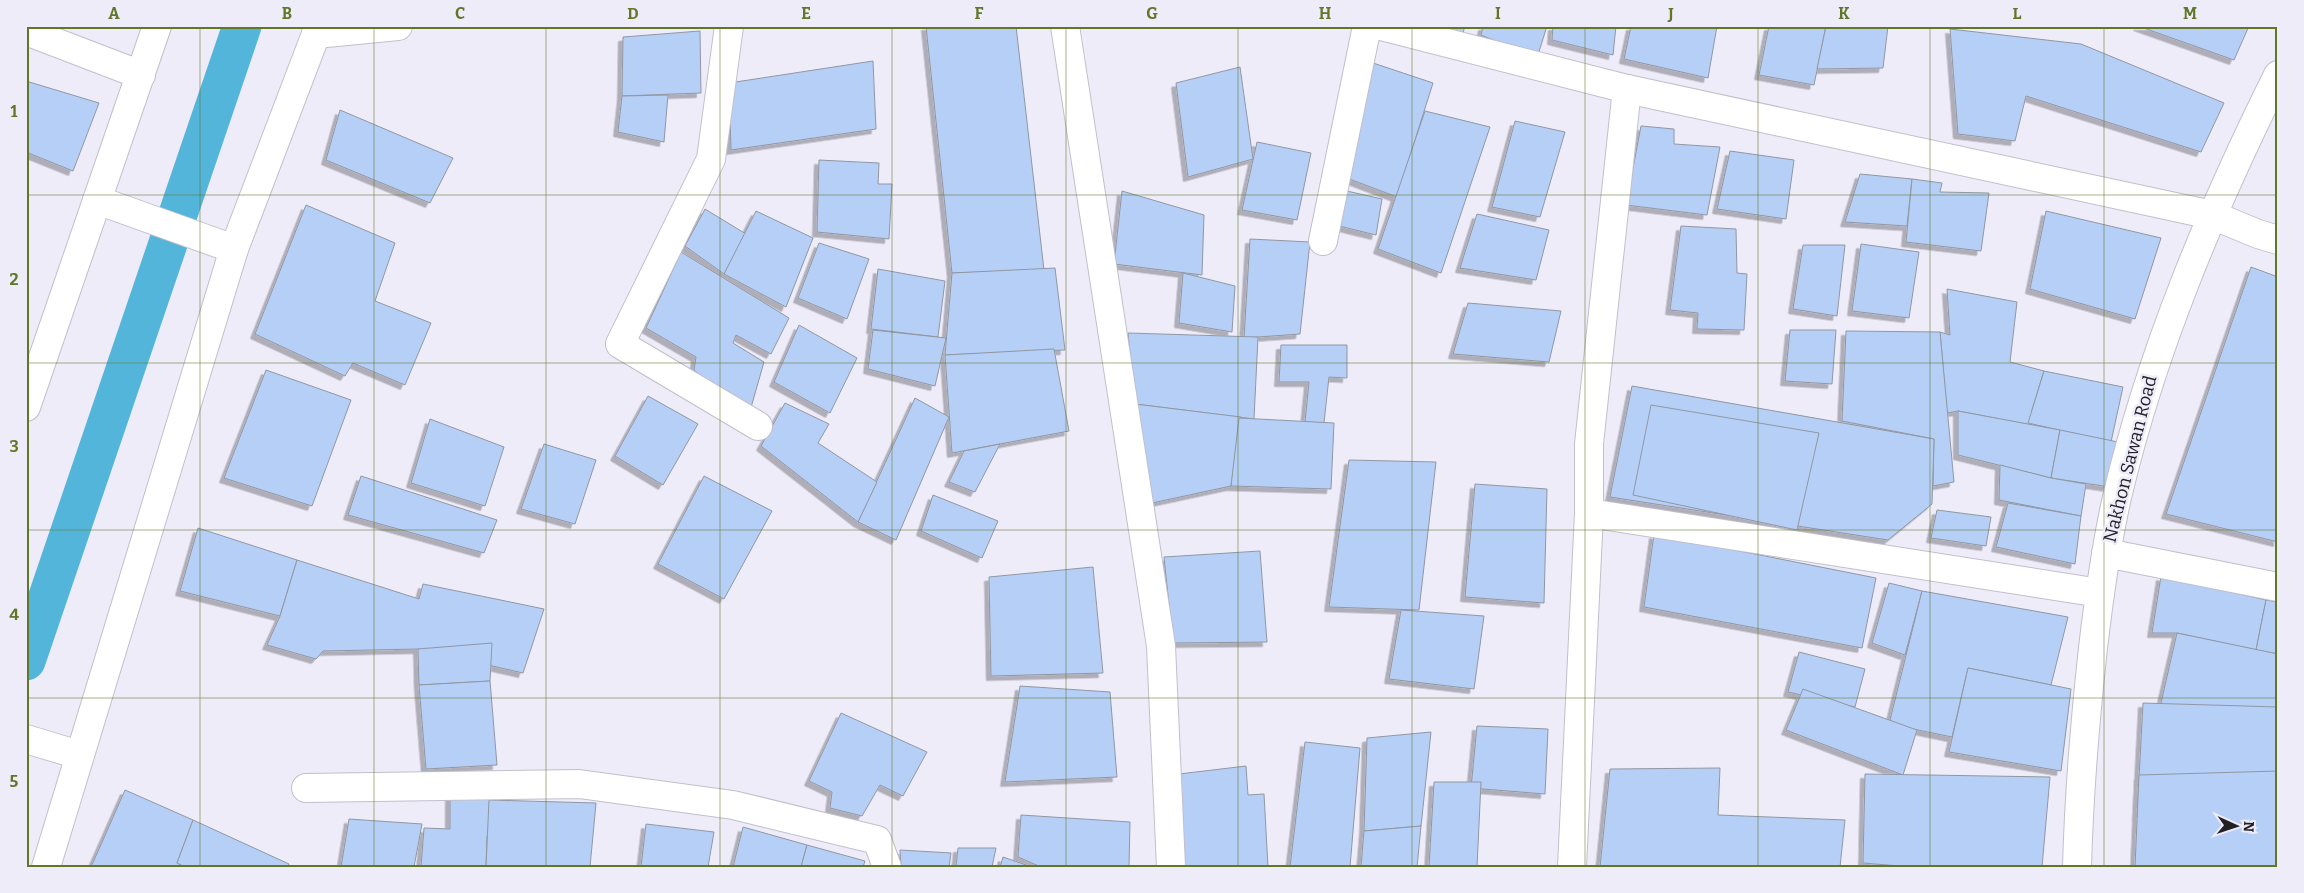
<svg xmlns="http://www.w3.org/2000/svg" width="2304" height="893" viewBox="0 0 2304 893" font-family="Bitter,serif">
<defs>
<filter id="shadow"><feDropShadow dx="-4.5" dy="4.5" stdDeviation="0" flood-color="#0004"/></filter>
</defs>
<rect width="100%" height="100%" fill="#efecfa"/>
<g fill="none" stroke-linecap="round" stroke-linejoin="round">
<path stroke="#54b5da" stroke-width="39" d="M26,661L242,26"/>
</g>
<g fill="#b6cff7" stroke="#9097a2" filter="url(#shadow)">
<path d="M926,26H1016L1044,270L952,273Z"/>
<path d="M1417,26H1465L1461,40Z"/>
<path d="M1483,26H1547L1537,58L1481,35Z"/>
<path d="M1553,26H1616L1613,55L1552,40Z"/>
<path d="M1631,26H1717L1708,78L1624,59Z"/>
<path d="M1769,26H1826L1814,85L1759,75Z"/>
<path d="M1826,26H1888L1883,68L1817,69Z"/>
<path d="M2138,26H2249L2234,60Z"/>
<path d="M1950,29L2081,44L2224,103L2201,152L2026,96L2015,141L1958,134Z"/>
<path d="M700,31L701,93L622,96L623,37Z"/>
<path d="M873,61L876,129L731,150L729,83Z"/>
<path d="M1373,63L1433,83L1397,197L1339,175Z"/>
<path d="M1240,67L1253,159L1188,177L1176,83Z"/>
<path d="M26,81L99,103L73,171L26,152Z"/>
<path d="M668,95L664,142L618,132L622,96Z"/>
<path d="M340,110L453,158L430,203L326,160Z"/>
<path d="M1425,111L1490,127L1441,273L1378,249Z"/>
<path d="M1515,121L1565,132L1540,217L1492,207Z"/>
<path d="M1641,126L1674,129V144L1720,147L1707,215L1626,205Z"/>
<path d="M1257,142L1311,153L1297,220L1242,210Z"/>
<path d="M1730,151L1794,160L1786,219L1717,209Z"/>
<path d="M819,160L879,163L878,184H892L889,239L817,232Z"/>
<path d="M1860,174L1912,179L1907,226L1845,222Z"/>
<path d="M1912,179L1942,183L1940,192L1989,193L1981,251L1906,242Z"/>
<path d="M1338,189L1382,199L1376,235L1331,224Z"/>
<path d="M1122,191L1204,215L1202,275L1114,264Z"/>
<path d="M306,205L395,243L375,301L431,323L405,385L353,363L345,376L255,334Z"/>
<path d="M705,209L746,234L724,274L685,246Z"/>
<path d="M756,211L813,238L786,307L724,274Z"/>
<path d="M2046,211L2161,238L2135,319L2030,289Z"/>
<path d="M1477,214L1549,230L1536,280L1460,268Z"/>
<path d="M1681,226L1736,229L1737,273L1747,274L1744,330L1697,329L1698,313L1670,310Z"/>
<path d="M1250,239L1310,242L1300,334L1244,338Z"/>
<path d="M819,243L869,259L847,319L798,298Z"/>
<path d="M1861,244L1919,252L1909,318L1852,311Z"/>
<path d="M1803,245H1845L1837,316L1793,309Z"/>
<path d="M681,252L789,318L771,354L736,335L733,343L764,362L750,411L717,390L694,370L696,357L646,328Z"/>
<path d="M2251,267L2278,277V542L2166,514Z"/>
<path d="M1055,268L1065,350L945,355L952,273Z"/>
<path d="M878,269L945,281L938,337L871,329Z"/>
<path d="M1183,273L1235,286L1232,332L1179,323Z"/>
<path d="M1947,289L2017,302L2010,362L2044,371L2032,410L2031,425L1958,411L1947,413L1940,332L1950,335Z"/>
<path d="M1468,303L1561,311L1549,362L1453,354Z"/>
<path d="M799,325L857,358L830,413L774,382Z"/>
<path d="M873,330L946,338L935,386L868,369Z"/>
<path d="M1790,330H1836L1832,384L1785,381Z"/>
<path d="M1846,331L1940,332L1954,482L1933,486L1934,439L1842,421Z"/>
<path d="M1128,333L1258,337L1254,419L1135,404Z"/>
<path d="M1281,345H1347V378L1329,377L1324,423L1305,422L1309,382H1279Z"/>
<path d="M1054,349L1069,431L952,453L945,355Z"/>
<path d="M266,370L351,400L312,506L224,478Z"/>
<path d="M2044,371L2123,387L2111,442L2028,423Z"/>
<path d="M1632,386L1934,439L1932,504L1888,540L1610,497Z"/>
<path d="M648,396L698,424L663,485L615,456Z"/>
<path d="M915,398L949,417L896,540L858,522Z"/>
<path d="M785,403L829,424L818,443L877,482L858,522L761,446Z"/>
<path d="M1135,404L1241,417L1231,486L1152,503Z"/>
<path d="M1651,405L1819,433L1797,530L1633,495Z"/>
<path d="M1958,411L2060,430L2051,478L1958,455Z"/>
<path d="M1239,418L1334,423L1331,489L1231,486Z"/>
<path d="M430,419L504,447L485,506L411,483Z"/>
<path d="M2060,430L2118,442L2110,487L2051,478Z"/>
<path d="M544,444L596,460L575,524L521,509Z"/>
<path d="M1000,444L975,492L949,482L964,451Z"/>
<path d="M1349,460L1436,462L1419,610L1329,607Z"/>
<path d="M2000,465L2051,478L2086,484L2081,516L1999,500Z"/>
<path d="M361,476L497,520L484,553L348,515Z"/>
<path d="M704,476L772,511L724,599L658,564Z"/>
<path d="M1475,484L1547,489L1544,603L1465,597Z"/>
<path d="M933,495L998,521L982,558L921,531Z"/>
<path d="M2008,503L2081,516L2075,564L1996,547Z"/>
<path d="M1937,510L1991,517L1986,546L1931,538Z"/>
<path d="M198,528L297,560L280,616L180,591Z"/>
<path d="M1654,534L1876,578L1862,648L1644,607Z"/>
<path d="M1260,551L1267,642L1173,643L1164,557Z"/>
<path d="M297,560L419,599L423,584L544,609L523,673L418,649L323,651L316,659L267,645L280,616Z"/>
<path d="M1093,567L1103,673L991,676L989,577Z"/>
<path d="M2161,576L2266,600L2256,650L2177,633H2152Z"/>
<path d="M1889,583L1922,591L1905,655L1872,643Z"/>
<path d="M1922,591L2068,617L2051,685L1968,668L1952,737L1889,724Z"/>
<path d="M2266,600L2278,602V654L2256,650Z"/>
<path d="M1401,610L1484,616L1474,689L1389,679Z"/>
<path d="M2177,633L2278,654V736L2158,716Z"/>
<path d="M492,643L490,681L419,685L418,649Z"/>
<path d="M1799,652L1865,669L1855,707L1788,692Z"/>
<path d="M1968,668L2071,689L2061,771L1949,752Z"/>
<path d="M490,681L497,765L426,769L419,685Z"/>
<path d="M1020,686L1110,692L1117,777L1005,782Z"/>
<path d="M1803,689L1917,730L1903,775L1786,730Z"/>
<path d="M2143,703L2278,707V816L2137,817Z"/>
<path d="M841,713L927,752L903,796L880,785L862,816L830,808L832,792L809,781Z"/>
<path d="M1477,726L1548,729L1545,794L1471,788Z"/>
<path d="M1431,732L1421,826L1364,831L1367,738Z"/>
<path d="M1305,742L1360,748L1350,867H1290Z"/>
<path d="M1246,766L1248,795L1264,794L1268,867H1182L1179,774Z"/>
<path d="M1720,768L1718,815L1845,820L1840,867H1600L1610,769Z"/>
<path d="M2278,771V867H2135L2139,775Z"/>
<path d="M1865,774L2050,777L2042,867H1912L1863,863Z"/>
<path d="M1434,782H1481L1477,867H1429Z"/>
<path d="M125,790L193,820L177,863L185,867H91Z"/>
<path d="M450,794H504L499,838L487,836L486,867H421L424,828L450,829Z"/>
<path d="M489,800L596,803L590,867H486Z"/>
<path d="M1021,815L1130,822L1129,867H1041L1018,857Z"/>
<path d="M349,819L422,824L414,867H341Z"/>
<path d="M193,820L289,864L288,867H185L177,863Z"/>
<path d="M646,824L714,832L708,867H641Z"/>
<path d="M1421,826L1417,867H1361L1364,831Z"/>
<path d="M743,827L807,845L801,867H733Z"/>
<path d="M807,845L865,861L863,867H801Z"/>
<path d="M958,848H996L992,867H956Z"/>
<path d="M900,850L951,853L949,867H901Z"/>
<path d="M1003,857L1032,867H1000Z"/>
</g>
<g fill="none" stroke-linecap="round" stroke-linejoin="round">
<defs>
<g id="minor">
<path d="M729,26L711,159L620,344L758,426"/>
<path d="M1065,26L1161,646L1171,867"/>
<path d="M1381,26L1627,89L2212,215L2258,234L2278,240"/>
<path d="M26,31L141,75"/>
<path d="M316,34L398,26"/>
<path d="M97,200L234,249"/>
<path d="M1323,241L1367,26"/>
<path d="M26,407L157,26"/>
<path d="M1589,513L2100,593"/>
<path d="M2106,553L2278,587"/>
<path d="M26,739L79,755"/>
<path d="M306,788L579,784L733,805L877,840L887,867"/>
<path d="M46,867L234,249L319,26"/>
<path d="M1572,867L1589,513V444L1627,89"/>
</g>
<path id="major" d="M2077,867C2079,793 2085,721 2093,648C2099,597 2106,546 2117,497C2152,349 2211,210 2278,75"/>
</defs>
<use href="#minor" stroke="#c2bfcc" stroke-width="30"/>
<use href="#major" stroke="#c2bfcc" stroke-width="30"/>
<use href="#minor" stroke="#fff" stroke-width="28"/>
<use href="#major" stroke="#fff" stroke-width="28"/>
</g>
<path fill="none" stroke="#617727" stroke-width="1" stroke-opacity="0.55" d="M200,26V867M374,26V867M546,26V867M720,26V867M892,26V867M1066,26V867M1238,26V867M1412,26V867M1585,26V867M1758,26V867M1930,26V867M2104,26V867M26,195H2278M26,363H2278M26,530H2278M26,698H2278"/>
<g text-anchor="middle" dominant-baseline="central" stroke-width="5" stroke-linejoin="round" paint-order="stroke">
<g font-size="18" fill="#212025" stroke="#efecfa">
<text transform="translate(2130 459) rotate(-76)">Nakhon Sawan Road</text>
</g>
</g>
<rect width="2304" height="893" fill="none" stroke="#efecfa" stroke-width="55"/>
<g transform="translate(2236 826) rotate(93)" stroke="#efecfa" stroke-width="4" paint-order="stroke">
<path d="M0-4L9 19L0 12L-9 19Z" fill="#212025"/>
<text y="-8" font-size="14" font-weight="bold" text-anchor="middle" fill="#212025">N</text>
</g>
<rect x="28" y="28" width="2248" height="838" fill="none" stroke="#617727" stroke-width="2"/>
<g font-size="16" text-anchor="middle" font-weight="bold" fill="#617727">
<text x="114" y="19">A</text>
<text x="287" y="19">B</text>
<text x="460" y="19">C</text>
<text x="633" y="19">D</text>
<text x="806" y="19">E</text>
<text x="979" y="19">F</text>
<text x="1152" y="19">G</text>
<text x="1325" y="19">H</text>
<text x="1498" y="19">I</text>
<text x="1671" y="19">J</text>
<text x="1844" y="19">K</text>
<text x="2017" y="19">L</text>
<text x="2190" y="19">M</text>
<text x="14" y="117">1</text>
<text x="14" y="285">2</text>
<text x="14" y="452">3</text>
<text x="14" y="620">4</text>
<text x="14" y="787">5</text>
</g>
</svg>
